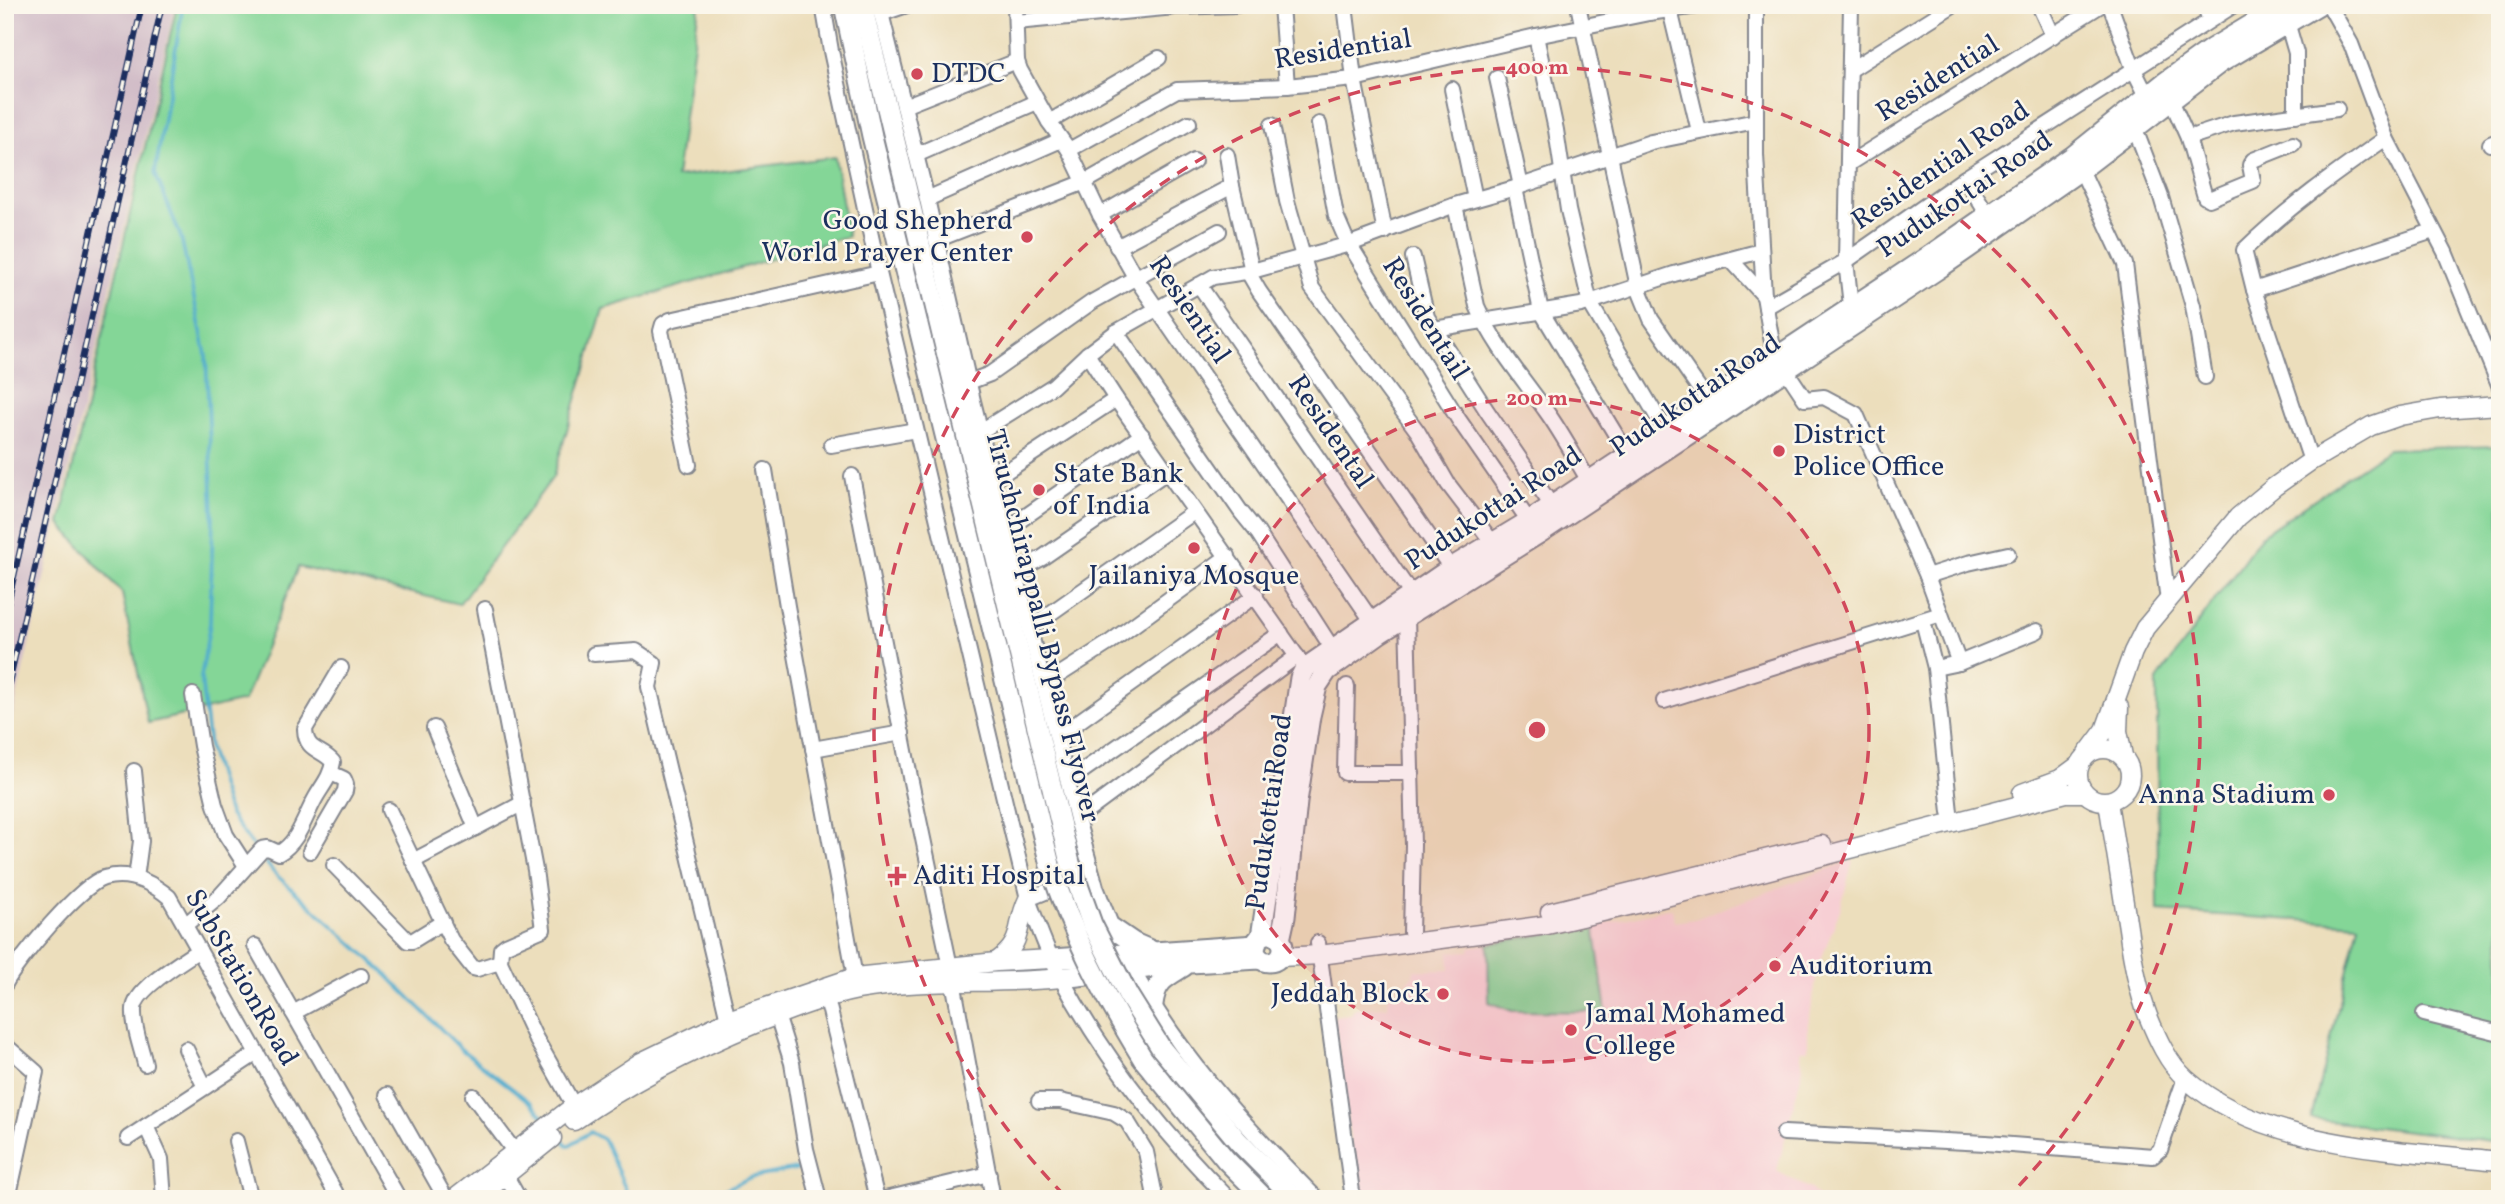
<svg xmlns="http://www.w3.org/2000/svg" width="2505" height="1204" viewBox="0 0 2505 1204" font-family="Vollkorn,serif">
<rect width="100%" height="100%" fill="#fbf7ec"/>
<filter id="ink" filterUnits="userSpaceOnUse"><feTurbulence type="fractalNoise" baseFrequency=".0143" numOctaves="2"/><feDisplacementMap in="SourceGraphic" scale="14" xChannelSelector="R" yChannelSelector="G"/><feConvolveMatrix kernelMatrix="1 2 1 2 8 2 1 2 1" color-interpolation-filters="sRGB"/></filter>
<filter id="wash" filterUnits="userSpaceOnUse"><feTurbulence type="fractalNoise" baseFrequency=".00686" numOctaves="4" result="noise"/><feDisplacementMap in="SourceGraphic" scale="28" xChannelSelector="R" yChannelSelector="G"/><feGaussianBlur stdDeviation="1.57" result="paint"/><feColorMatrix in="noise" values="0 0 0 0 0 0 0 0 0 0 0 0 0 0 0 0 0 1.4 0 .05"/><feComposite in="paint" operator="in"/></filter>
<g filter="url(#wash)">
<rect width="100%" height="100%" fill="#ecdebc"/>
<path fill="#f7cfd4" d="M1853,860L1840,910L1818,968L1808,1028V1050H1800L1803,1068L1777,1171L1812,1190L1818,1197L1832,1199H1358L1334,1016L1351,1014L1355,1009L1388,1007L1389,992L1408,989V980L1413,976L1414,970H1450L1449,952L1470,951V947L1568,932L1672,908L1674,922L1695,919Z"/>
<path fill="#d2bdc8" d="M5,5H175L5,749Z"/>
<g fill="#84d697" stroke="#50827a" stroke-width="2">
<path d="M177,5H699L676,177L835,157L848,236L603,309L553,477L459,604L298,567L244,701L148,723L122,593L60,524Z"/>
<path d="M2500,446V1142L2311,1119L2359,924L2158,911L2157,680L2262,535L2388,449Z"/>
<path d="M1594,925L1606,1012L1512,1011L1489,1002L1488,944Z"/>
</g>
<g fill="none" stroke-linecap="round" stroke-linejoin="round">
<g stroke="#50acce" stroke-width="3.5">
<path d="M183,5L155,173L181,237L206,355L213,516L210,623L201,677L209,748L229,814L256,850"/>
<path d="M261,856L274,873L384,972L462,1050L531,1103L547,1121"/>
<path d="M559,1135L568,1146L590,1132L604,1140L630,1199"/>
<path d="M705,1199L749,1178L801,1168"/>
</g>
</g>
</g>
<g filter="url(#ink)">
<g fill="none" stroke-linecap="round" stroke-linejoin="round">
<defs>
<g id="minor">
<path d="M823,5L831,51L879,273L1028,899C1038,925 1047,953 1061,978C1105,1059 1164,1134 1229,1199"/>
<path d="M879,5L927,199L973,401L1077,819L1096,887L1115,935"/>
<path d="M1015,5L1017,61L1020,70L1049,122L1069,150L1100,215L1135,277L1372,621"/>
<path d="M1281,5L1287,86"/>
<path d="M1345,5L1354,79L1385,232"/>
<path d="M1578,5L1638,287L1651,319L1708,401"/>
<path d="M1756,5V155L1764,296L1776,366"/>
<path d="M1851,5L1846,261L1965,178L2234,5"/>
<path d="M2039,5L2053,36"/>
<path d="M2110,5L2133,68L2147,96"/>
<path d="M2204,5L2210,20"/>
<path d="M2329,5L2351,44L2386,138L2445,252L2500,387"/>
<path d="M1670,10L1699,131"/>
<path d="M881,14L907,5"/>
<path d="M1016,22L1175,7L1237,5"/>
<path d="M2287,22L2296,53V115"/>
<path d="M1536,36L1556,130L1568,210L1590,303L1665,430"/>
<path d="M1850,70L1953,5"/>
<path d="M1497,78L1521,186"/>
<path d="M1452,89L1475,199"/>
<path d="M2171,100L2188,138L2205,197L2209,199L2253,181L2250,165L2253,160L2293,144"/>
<path d="M904,106L1017,61"/>
<path d="M1049,122L1159,58"/>
<path d="M1319,124L1336,216L1346,239L1459,420L1529,521"/>
<path d="M1272,125L1287,201L1312,288L1418,432L1448,484L1493,543"/>
<path d="M2135,129L2161,197L2193,306L2205,377"/>
<path d="M2188,138L2234,123L2337,109"/>
<path d="M2490,144L2500,140"/>
<path d="M1069,150L1177,90L1287,86L1354,79L1536,36L1649,13L1704,5"/>
<path d="M916,155L1037,102"/>
<path d="M1227,155L1232,186L1252,271"/>
<path d="M2078,163L2125,264L2168,601"/>
<path d="M1848,164L2101,5"/>
<path d="M1965,178L1988,215"/>
<path d="M1515,188L1541,311L1628,455"/>
<path d="M927,199L1061,140"/>
<path d="M1455,205L1477,306C1494,345 1522,377 1546,411C1562,433 1575,458 1589,481"/>
<path d="M1100,215L1194,161"/>
<path d="M936,240L1085,182L1189,123"/>
<path d="M1117,247L1232,186"/>
<path d="M1413,257L1427,317L1487,411L1552,506"/>
<path d="M1731,260L1764,296"/>
<path d="M1248,272L1259,291L1451,568"/>
<path d="M1199,285L1416,601"/>
<path d="M2254,290L2244,250C2288,207 2336,173 2386,138"/>
<path d="M1766,307L1846,261L1851,306"/>
<path d="M1434,329L1581,305L1674,274L1761,251"/>
<path d="M1116,332L1241,512L1258,533L1332,648"/>
<path d="M1087,354L1116,399"/>
<path d="M1785,369L1805,399L1824,397L1856,414L1927,576L1959,663"/>
<path d="M969,382L990,374L1092,302L1219,231"/>
<path d="M981,431L1053,386L1087,354L1116,332L1213,277L1252,271L1350,244L1455,205L1515,188L1651,142L1756,121"/>
<path d="M831,445L916,430"/>
<path d="M2311,461L2254,290L2433,231"/>
<path d="M689,465L661,331L663,324L670,320L879,273"/>
<path d="M765,470L787,606L855,977"/>
<path d="M852,476L910,777L953,981L993,1199"/>
<path d="M993,480L1116,399L1305,668"/>
<path d="M1006,530L1142,435"/>
<path d="M1017,571L1042,558L1168,471"/>
<path d="M1927,576L1968,563L2008,554"/>
<path d="M485,609L535,870L543,929L506,945L501,949L500,962"/>
<path d="M1407,616L1413,845L1411,933"/>
<path d="M1923,621L1935,668L1950,812"/>
<path d="M1031,627L1194,512"/>
<path d="M594,654L636,651L654,663L649,687L728,1020"/>
<path d="M1935,668L1959,663L2037,631"/>
<path d="M1045,684L1109,643L1228,556"/>
<path d="M1347,686L1345,773H1412"/>
<path d="M193,695L201,746L215,805L226,835L246,866"/>
<path d="M1664,701L1941,614"/>
<path d="M434,728L476,828"/>
<path d="M1057,737L1256,595"/>
<path d="M813,749L902,733"/>
<path d="M134,771L141,841L136,878"/>
<path d="M1068,781L1281,633"/>
<path d="M389,810L451,940L473,968L477,969L500,962L535,1037L574,1106"/>
<path d="M1077,819L1297,656"/>
<path d="M310,851L345,791L346,784L344,779L331,773"/>
<path d="M413,861L523,803"/>
<path d="M334,865L408,941H412L443,922"/>
<path d="M1028,899L1065,884"/>
<path d="M185,925L219,897L262,849L268,848L279,853C299,842 305,816 316,797C323,785 331,776 333,762C321,748 306,752 305,729L341,668"/>
<path d="M1318,943L1353,1199"/>
<path d="M255,946L399,1199"/>
<path d="M1129,963C1178,1055 1244,1125 1317,1199"/>
<path d="M5,984C16,962 81,884 104,878C129,871 151,882 169,897L339,1199"/>
<path d="M824,987L877,1199"/>
<path d="M293,1013L361,976"/>
<path d="M2424,1014L2500,1033"/>
<path d="M777,1015L792,1063L806,1149L819,1199"/>
<path d="M5,1045L36,1072L8,1199"/>
<path d="M186,1049L205,1087"/>
<path d="M145,1064C141,1047 133,1027 134,1009C135,989 183,961 199,950"/>
<path d="M387,1095L446,1199"/>
<path d="M473,1096L515,1152"/>
<path d="M1039,1101H1060L1114,1113L1127,1121L1146,1152L1154,1191L1153,1199"/>
<path d="M146,1126L161,1159L164,1199"/>
<path d="M1784,1133L1986,1143L2153,1156L2160,1150L2185,1078"/>
<path d="M128,1138L257,1053"/>
<path d="M236,1141L251,1199"/>
<path d="M506,1176L519,1199"/>
<path d="M885,1199L989,1174"/>
</g>
<g id="major">
<path d="M2119,707L2118,731L2123,756"/>
<circle cx="2104" cy="775" r="26"/>
<path d="M2087,754L2105,730L2133,652L2145,628L2238,517L2274,487L2311,461L2371,426L2400,416L2440,409L2500,405"/>
<path d="M2022,793L2060,779L2079,765"/>
<path d="M2108,802C2115,844 2121,886 2128,928C2132,957 2137,988 2148,1016C2157,1038 2168,1063 2186,1079C2265,1149 2400,1150 2500,1161"/>
<path d="M1550,912L1822,845"/>
<path d="M1280,957L1320,955L1547,925L1654,900L2066,793H2083"/>
<path d="M996,962C1026,940 1014,928 1028,899"/>
<path d="M574,1121C631,1081 692,1050 757,1023C790,1010 823,997 858,990C925,978 993,985 1061,978"/>
<path d="M454,1199L574,1106L641,1062L728,1020L855,977L996,962L1052,959"/>
<path d="M476,1199L552,1138"/>
</g>
<g id="highway">
<path d="M844,5L872,136L1050,865"/>
<path d="M862,5L1070,863"/>
<path d="M1112,928L1134,943L1150,950"/>
<circle cx="1269" cy="948" r="14"/>
<path d="M1261,937L1300,678L1305,668L1451,568L1529,521L1932,254L2073,156L2164,83L2211,49L2284,5"/>
<path d="M1280,940L1285,917L1297,802L1310,716L1317,686L1327,671L1380,633L1538,534L1941,267L2082,169L2220,63L2318,5"/>
<path d="M1052,959L1256,945"/>
<path d="M1061,978L1190,963L1260,959"/>
<path d="M1153,1004C1156,981 1165,978 1183,967"/>
<path d="M1161,1048L1238,1141L1295,1199"/>
<path d="M1143,1059L1226,1160L1265,1199"/>
</g>
</defs>
<use href="#minor" stroke="#84868d" stroke-width="18"/>
<use href="#major" stroke="#84868d" stroke-width="21"/>
<use href="#highway" stroke="#84868d" stroke-width="23"/>
<use href="#minor" stroke="#fff" stroke-width="14"/>
<use href="#major" stroke="#fff" stroke-width="18"/>
<use href="#highway" stroke="#fff" stroke-width="19"/>
<defs>
<g id="rail">
<path d="M5,617L142,5"/>
<path d="M5,701L162,5"/>
</g>
</defs>
<use href="#rail" stroke="#1b2f5e" stroke-width="6"/>
<use href="#rail" stroke="#fbf7ec" stroke-width="3.5" stroke-dasharray="10" stroke-linecap="butt"/>
<defs>
<g id="highway-bridge">
<path d="M1070,863L1092,924L1128,995L1161,1048"/>
<path d="M1050,865C1072,935 1105,997 1143,1059"/>
</g>
</defs>
<use href="#highway-bridge" stroke="#84868d" stroke-width="23" stroke-linecap="butt"/>
<use href="#highway-bridge" stroke="#fff" stroke-width="19"/>
</g>
</g>
<circle cx="1537" cy="730" r="332" fill="#d1495b" fill-opacity=".12"/>
<g fill="none" stroke="#d1495b" stroke-width="3.5" stroke-dasharray="12 9">
<circle cx="1537" cy="730" r="332"/>
<path d="M1064 1195A663 663 0 1 1 2010 1195"/>
</g>
<g fill="#d1495b" stroke="#fbf7ec" stroke-width="2.5">
<circle cx="917" cy="74" r="7"/>
<circle cx="1027" cy="237" r="7"/>
<circle cx="1779" cy="451" r="7"/>
<circle cx="1039" cy="490" r="7"/>
<circle cx="1194" cy="548" r="7"/>
<circle cx="2329" cy="795" r="7"/>
<path d="M893.5 865.5h7v7h7v7h-7v7h-7v-7h-7v-7h7z"/>
<circle cx="1775" cy="966" r="7"/>
<circle cx="1443" cy="994" r="7"/>
<circle cx="1571" cy="1030" r="7"/>
</g>
<g text-anchor="middle" dominant-baseline="central" stroke-width="5" stroke-linejoin="round" paint-order="stroke">
<g font-size="28" fill="#1b2f5e" stroke="#fbf7ec">
<text transform="translate(1343 50) rotate(-9)">Residential</text>
<text transform="translate(1938 79) rotate(-32)">Residential</text>
<text transform="translate(1941 166) rotate(-34)">Residential Road</text>
<text transform="translate(1965 195) rotate(-34)">Pudukottai Road</text>
<text transform="translate(1189 310) rotate(56)">Resiential</text>
<text transform="translate(1425 319) rotate(58)">Residentail</text>
<text transform="translate(1696 396) rotate(-34)">PudukottaiRoad</text>
<text transform="translate(1330 432) rotate(56)">Residental</text>
<text transform="translate(1494 509) rotate(-33)">Pudukottai Road</text>
<text transform="translate(1042 626) rotate(76)">Tiruchchirappalli Bypass Flyover</text>
<text transform="translate(1270 812) rotate(-82)">PudukottaiRoad</text>
<text transform="translate(241 978) rotate(60)">SubStationRoad</text>
</g>
<g font-size="28" fill="#1b2f5e" stroke="#fbf7ec" text-anchor="start">
<text x="931" y="74">DTDC</text>
<text x="1013" y="221" text-anchor="end">Good Shepherd<tspan x="1013" dy="32">World Prayer Center</tspan></text>
<text x="1793" y="435">District<tspan x="1793" dy="32">Police Office</tspan></text>
<text x="1053" y="474">State Bank<tspan x="1053" dy="32">of India</tspan></text>
<text x="1194" y="576" text-anchor="middle">Jailaniya Mosque</text>
<text x="2315" y="795" text-anchor="end">Anna Stadium</text>
<text x="913" y="876">Aditi Hospital</text>
<text x="1789" y="966">Auditorium</text>
<text x="1429" y="994" text-anchor="end">Jeddah Block</text>
<text x="1585" y="1014">Jamal Mohamed<tspan x="1585" dy="32">College</tspan></text>
</g>
</g>
<circle cx="1537" cy="730" r="10" fill="#d1495b" stroke="#fbf7ec" stroke-width="3.5"/>
<g font-size="21" text-anchor="middle" font-weight="bold" fill="#d1495b" stroke="#fbf7ec" stroke-width="5" stroke-linejoin="round" paint-order="stroke">
<text x="1537" y="74">400 m</text>
<text x="1537" y="405">200 m</text>
</g>
<rect width="2505" height="1204" fill="none" stroke="#fbf7ec" stroke-width="28"/>
</svg>
